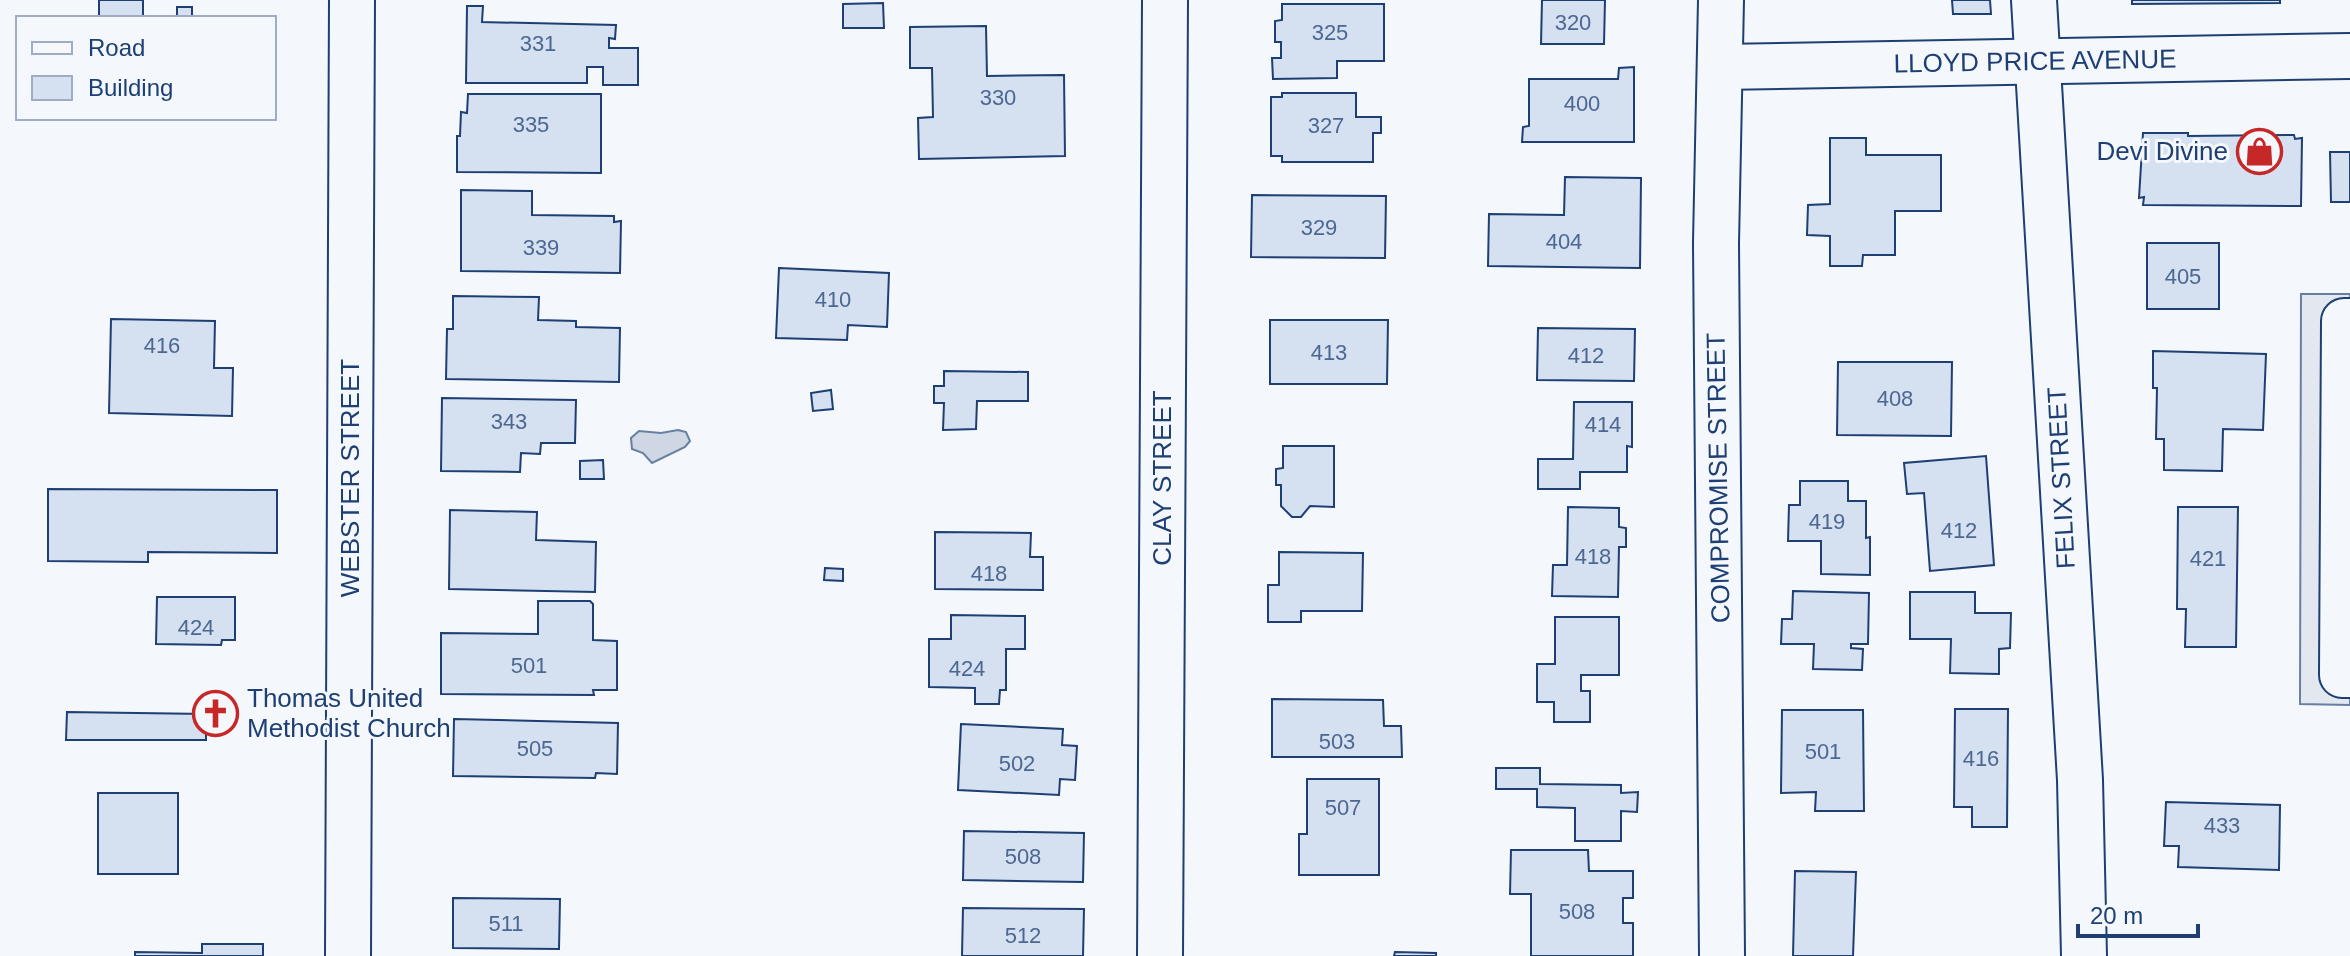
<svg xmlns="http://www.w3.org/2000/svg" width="2350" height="956" viewBox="0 0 2350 956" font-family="Arial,sans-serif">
<rect width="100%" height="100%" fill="#f4f7fb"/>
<path fill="#e3e8f0" stroke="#687fa3" stroke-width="2" d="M2301,294H2350V705L2300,704Z"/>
<path fill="#cfd7e4" stroke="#687fa3" stroke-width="2" d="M678,430L686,432L690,441L685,447L652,463L643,453L632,449L631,438L639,431L661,433Z"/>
<g fill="#d5e0f0" stroke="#1d3f73" stroke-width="2">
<path d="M99,0H143V18H149H99Z"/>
<path d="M1542,0H1605L1604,44H1541Z"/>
<path d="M1952,0H1990L1991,14H1953Z"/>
<path d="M2132,0H2280V3L2132,4Z"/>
<path d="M883,3L884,28H843V4Z"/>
<path d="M1282,4H1384V61H1337V78L1273,79L1272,58H1281V42H1275V21L1282,20Z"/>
<path d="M467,6H483L482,22L616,25L615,39L609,38V48H638V85H603V67H587V83H466Z"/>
<path d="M177,7H192V18H232H177Z"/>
<path d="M986,26L987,76L1064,75L1065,156L919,159L918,118L933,117L932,68H910V27Z"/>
<path d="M1634,67V142H1522L1523,127L1529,126V79H1618L1619,68Z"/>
<path d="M1282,93H1356V117H1381V133H1373V162H1282V156H1271V97H1282Z"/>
<path d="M468,94H601V173L457,172V136H460L461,112L467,113Z"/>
<path d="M2143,133H2188V136L2294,135L2295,139L2302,138L2301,206L2143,205L2144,197L2139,198Z"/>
<path d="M1830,138H1866V155H1941V211H1895V255H1863L1862,266H1830V236L1807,235L1808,205L1830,204Z"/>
<path d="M2330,152H2350V202H2331Z"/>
<path d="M1565,177L1641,178L1640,268L1488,266L1489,214L1564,215Z"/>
<path d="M461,190L532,191V215L614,216V222L621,221L620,273L461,271Z"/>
<path d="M1252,195L1386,196L1385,258L1251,257Z"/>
<rect x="2147" y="243" width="72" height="66"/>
<path d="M779,268L889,273L887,327L848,325L847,340L776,338Z"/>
<path d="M453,296L539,297L538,320L576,321V327L620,328L619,382L446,379L447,329H453Z"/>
<path d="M111,319L215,321L214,368H233L232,416L109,413Z"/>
<path d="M1270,320H1388L1387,384H1270Z"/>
<path d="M1538,328L1635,329L1634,381L1537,380Z"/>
<path d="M2153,351L2266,354L2263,430L2223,429L2222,471L2164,470V439H2156L2157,388H2153Z"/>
<path d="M1838,362H1952L1951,436L1837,435Z"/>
<path d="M944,371L1028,372V401H977L976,429L943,430L944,403H934V386H944Z"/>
<path d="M831,390L833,409L813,411L811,393Z"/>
<path d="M442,398L576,400L575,443H541L540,454L521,453L520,472L441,471Z"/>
<path d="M1574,402H1632V447L1627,446V472H1580V489H1538V459H1573Z"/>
<path d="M1283,446H1334V507L1310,506L1301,517H1292L1281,506V485H1276V469L1283,468Z"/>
<path d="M1986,456L1994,565L1930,571L1924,493L1907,494L1904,463Z"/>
<path d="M603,460L604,479H580V461Z"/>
<path d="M1800,481H1848V501H1866V538L1870,537V575L1821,574V541H1788L1789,505H1800Z"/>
<path d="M48,489L277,490V553L148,552V562L48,561Z"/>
<path d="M1568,507L1619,508V527L1626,528V547H1619L1618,597L1552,596L1553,565H1567Z"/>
<path d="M2178,507H2238L2236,647H2185L2186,609H2177Z"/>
<path d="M450,510L537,512L536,540L596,542L595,592L449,589Z"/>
<path d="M935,532L1031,533L1030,557H1043V590L935,589Z"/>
<path d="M1279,552L1363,553L1362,611H1301V622H1268V585H1279Z"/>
<path d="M825,568L843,569V581L824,580Z"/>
<path d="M1793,591L1869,593L1868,644H1851V648L1863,649L1862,670L1813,669L1814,644H1781L1782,619H1792Z"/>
<path d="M1910,592H1975V613H2011L2010,648L1999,649V674L1950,673L1951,639H1910Z"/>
<path d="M157,597H235V640H222L221,645L156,644Z"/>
<path d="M538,601H590L593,604V640L617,641V690H593L594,695L441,694V633L538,634Z"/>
<path d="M951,615L1025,616V649H1006V690H1000L999,704H975V688L929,687V639H951Z"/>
<path d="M1555,617H1619V675H1581V691H1590V722H1554V702H1537V664H1555Z"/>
<path d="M1272,699L1383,700L1384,726H1401L1402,757H1272Z"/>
<path d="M1955,709H2008L2007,827H1972V807H1954Z"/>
<path d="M1782,710H1863L1864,811H1815L1816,792L1781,793Z"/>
<path d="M67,712L206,714V740H66Z"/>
<path d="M454,719L618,723L617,774L596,773L595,778L453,776Z"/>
<path d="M961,724L1063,729L1062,745L1077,746L1075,780L1060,779L1059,795L958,790Z"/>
<path d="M1496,768H1540V784L1621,785V793L1638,792L1637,812L1621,811V841H1575V808L1537,807V789H1496Z"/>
<path d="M1307,779H1379V875H1299V834H1307Z"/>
<rect x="98" y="793" width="80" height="81"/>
<path d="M2166,802L2280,805L2279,870L2178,867L2179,846H2164Z"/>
<path d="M964,831L1084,833L1083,882L963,880Z"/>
<path d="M1511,850H1588L1589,871H1633V898H1623V923H1633V956H1531V894H1510Z"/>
<path d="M1795,871L1856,872L1853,956H1793Z"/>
<path d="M453,898L560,899L559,949L453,948Z"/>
<path d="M963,908L1084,909L1083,956H962Z"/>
<path d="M202,944H263V956H135V952L202,953Z"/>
<path d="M1395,952L1436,953V956H1394Z"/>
</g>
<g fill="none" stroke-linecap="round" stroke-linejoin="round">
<defs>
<g id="minor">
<path d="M1721,0L1716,243L1722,956"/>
<path d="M2034,0L2080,780L2084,956"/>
<path d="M1720,67L2350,56"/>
<path d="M2350,321H2344L2342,675H2350"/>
<path d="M348,956L352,0"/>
<path d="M1160,956L1165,0"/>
</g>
</defs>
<use href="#minor" stroke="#1d3f73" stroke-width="48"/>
<use href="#minor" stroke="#f4f7fb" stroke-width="44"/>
</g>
<defs>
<symbol id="shop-ring" viewBox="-11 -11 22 22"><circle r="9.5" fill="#f4f7fb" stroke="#c62828" stroke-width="1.5"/><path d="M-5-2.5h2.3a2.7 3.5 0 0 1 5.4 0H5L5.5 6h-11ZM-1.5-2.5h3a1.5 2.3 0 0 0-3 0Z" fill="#c62828"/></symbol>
<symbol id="church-ring" viewBox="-11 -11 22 22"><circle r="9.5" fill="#f4f7fb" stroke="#c62828" stroke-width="1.5"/><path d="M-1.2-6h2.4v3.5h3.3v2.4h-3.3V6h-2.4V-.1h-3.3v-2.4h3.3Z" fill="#c62828"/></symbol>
</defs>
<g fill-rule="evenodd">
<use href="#shop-ring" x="2234" y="126" width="51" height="51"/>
<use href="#church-ring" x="190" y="688" width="51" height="51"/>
</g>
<g text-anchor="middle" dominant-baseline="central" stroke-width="6" stroke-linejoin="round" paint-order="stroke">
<g font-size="22" fill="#4b6792">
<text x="1573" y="22">320</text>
<text x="1330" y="32">325</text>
<text x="538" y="43">331</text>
<text x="998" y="97">330</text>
<text x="1582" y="103">400</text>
<text x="531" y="124">335</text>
<text x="1326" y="125">327</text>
<text x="1319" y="227">329</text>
<text x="1564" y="241">404</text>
<text x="541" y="247">339</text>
<text x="2183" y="276">405</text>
<text x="833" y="299">410</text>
<text x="162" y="345">416</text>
<text x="1329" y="352">413</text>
<text x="1586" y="355">412</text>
<text x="1895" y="398">408</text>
<text x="509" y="421">343</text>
<text x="1603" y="424">414</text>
<text x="1827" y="521">419</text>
<text x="1959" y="530">412</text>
<text x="1593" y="556">418</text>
<text x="2208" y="558">421</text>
<text x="989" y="573">418</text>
<text x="196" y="627">424</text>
<text x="529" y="665">501</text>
<text x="967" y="668">424</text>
<text x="1337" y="741">503</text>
<text x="535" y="748">505</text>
<text x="1823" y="751">501</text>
<text x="1981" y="758">416</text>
<text x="1017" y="763">502</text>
<text x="1343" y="807">507</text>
<text x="2222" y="825">433</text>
<text x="1023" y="856">508</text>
<text x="1577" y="911">508</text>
<text x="506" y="923">511</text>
<text x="1023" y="935">512</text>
</g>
<g font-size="26" fill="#1d3f73" stroke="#f4f7fb">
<text transform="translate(2035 61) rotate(-1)">LLOYD PRICE AVENUE</text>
<text transform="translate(350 478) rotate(-90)">WEBSTER STREET</text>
<text transform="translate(1162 478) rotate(-90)">CLAY STREET</text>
<text transform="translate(1718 478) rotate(-91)">COMPROMISE STREET</text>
<text transform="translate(2061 478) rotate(-93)">FELIX STREET</text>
</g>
<g font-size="26" fill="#1d3f73" stroke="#f4f7fb" text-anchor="end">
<text x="2228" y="151">Devi Divine</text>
<text x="247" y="698" text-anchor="start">Thomas United<tspan x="247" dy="30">Methodist Church</tspan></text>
</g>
</g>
<rect x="16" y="16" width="260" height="104" fill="#f4f7fb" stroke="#9eadc5" stroke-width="2"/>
<rect x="32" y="42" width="40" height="12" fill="#f4f7fb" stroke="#9eadc5" stroke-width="2"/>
<text x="88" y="56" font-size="24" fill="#1d3f73">Road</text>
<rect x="32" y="76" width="40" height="24" fill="#d5e0f0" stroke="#9eadc5" stroke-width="2"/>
<text x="88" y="96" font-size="24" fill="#1d3f73">Building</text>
<path d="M2078 924v12h120v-12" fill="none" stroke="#1d3f73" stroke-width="4"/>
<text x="2090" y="924" font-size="24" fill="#1d3f73" stroke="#f4f7fb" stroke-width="6" paint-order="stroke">20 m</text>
</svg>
